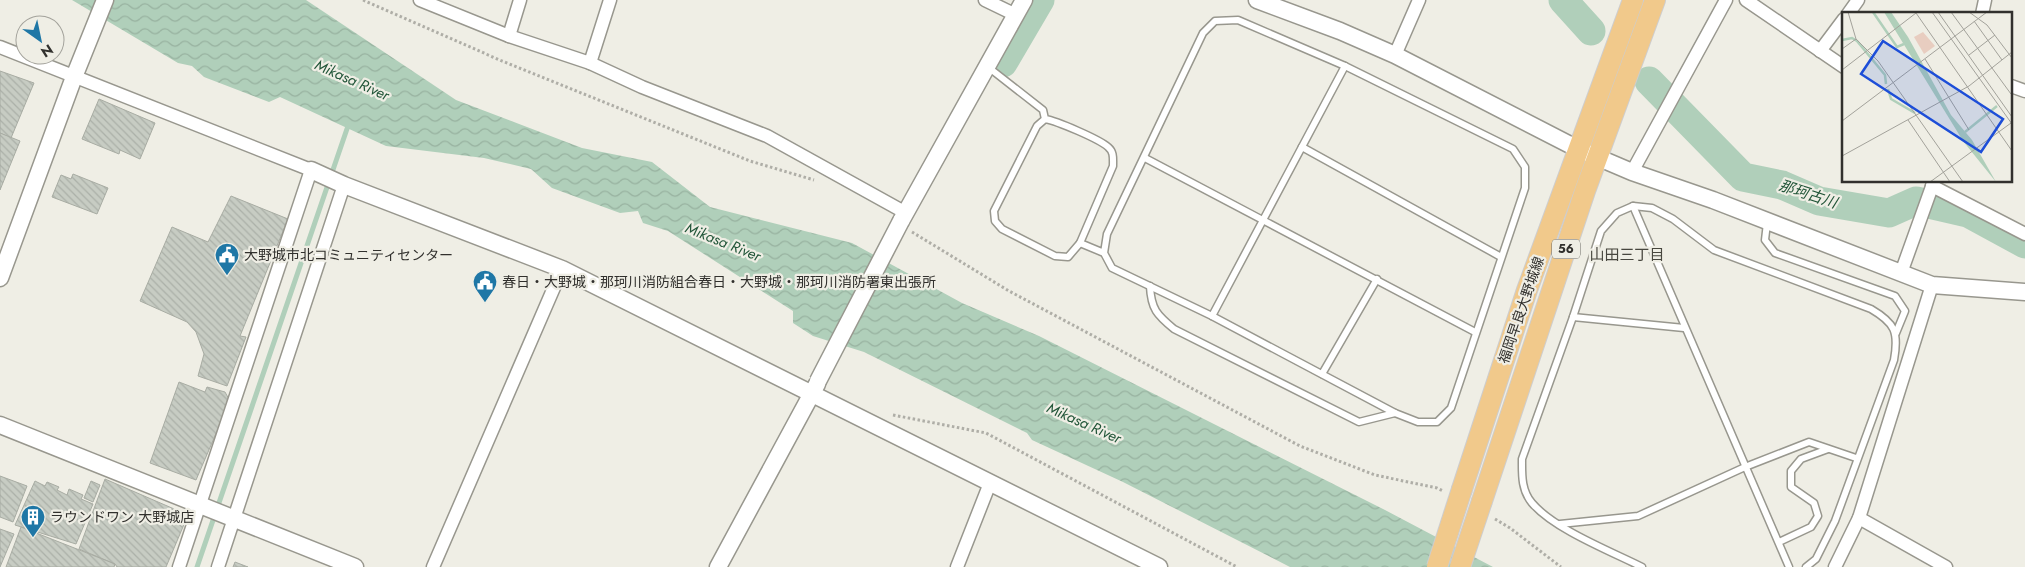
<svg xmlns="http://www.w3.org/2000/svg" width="2025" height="567" viewBox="0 0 2025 567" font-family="Jost,'Noto Sans JP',sans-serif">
<defs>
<pattern id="water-waves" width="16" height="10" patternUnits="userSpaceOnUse" patternTransform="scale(1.25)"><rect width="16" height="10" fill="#b0cfba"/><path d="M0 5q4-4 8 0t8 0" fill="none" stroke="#98b2a0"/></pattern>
<pattern id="building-back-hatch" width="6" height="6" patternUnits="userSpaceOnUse" patternTransform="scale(1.25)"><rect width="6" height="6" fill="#c7ccc3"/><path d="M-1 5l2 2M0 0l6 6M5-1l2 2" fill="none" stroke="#abb0a8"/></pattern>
</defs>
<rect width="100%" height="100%" fill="#efeee5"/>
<path fill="url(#water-waves)" d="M72,0H306L456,100L582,148L652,162L710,207L852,243L962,303L1039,336L1385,510L1493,567H1290L1123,482L1032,440L1027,433L864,352L813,336L793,323V311L668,231L643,223L638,211L620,213L552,188L531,169L484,158L386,146L280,97L269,102L204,77L192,66L178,63Z"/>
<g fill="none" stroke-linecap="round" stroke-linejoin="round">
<path stroke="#b0cfba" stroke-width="5" d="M197,567L349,123"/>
<g stroke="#b0cfba" stroke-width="29">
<path d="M1563,0L1591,31"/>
<path d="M1003,63L1040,0"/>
<path d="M1649,81L1743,177L1782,185L1819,201L1889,213L1916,201L1968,213L2025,244"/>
</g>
</g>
<g fill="url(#building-back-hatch)" stroke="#a8aca3">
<path d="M0,71L34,83L11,138L0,133Z"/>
<path d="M99,99L155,123L140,159L120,150L119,154L82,139Z"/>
<path d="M0,133L20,141L0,190Z"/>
<path d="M73,174L108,188L97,214L52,197L61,175L71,179Z"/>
<path d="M231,196L288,219L240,336L246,337L227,386L198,376L204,354L196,332L187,322L140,301L172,227L208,242Z"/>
<path d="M179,382L205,392L207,387L225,392L230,401L196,480L150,463Z"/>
<path d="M0,476L27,486L13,522L0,517Z"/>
<path d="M105,479L188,515L166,567H117L115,564L79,549Z"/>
<path d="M35,481L45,486L47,482L59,487L57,490L67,495L69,489L83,495L81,499L93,504L76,544L15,525Z"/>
<path d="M91,481L100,485L93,502L84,498Z"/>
<path d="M21,527L115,564L114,567H6Z"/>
<path d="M0,529L14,534L0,567Z"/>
<path d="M235,562L248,567H233Z"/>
</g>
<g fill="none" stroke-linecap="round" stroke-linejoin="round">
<defs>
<g id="service">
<path d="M988,67L1043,110L1045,119C1057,121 1099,139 1108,147C1114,152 1113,158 1113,166L1080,243L1068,257L1055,256L1002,229L995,221L994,211L1037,126L1045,119"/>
<path d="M1302,147L1501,257"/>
<path d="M1145,158L1475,332"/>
<path d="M1633,206L1789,567"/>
<path d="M1767,223L1765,240L1775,253L1895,296L1905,311L1896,333"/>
<path d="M1080,243L1104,253L1112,268L1212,316L1395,413L1418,422H1437L1451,408L1525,188V167L1513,149L1345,66L1238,20L1215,21L1203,33L1107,234L1104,253"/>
<path d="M1150,286C1151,309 1157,315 1174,329L1359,422L1395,413"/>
<path d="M1212,316L1345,66"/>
<path d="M1573,317L1684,328"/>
<path d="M1322,374L1377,279"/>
<path d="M1560,524L1638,516L1745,467L1809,442L1856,458"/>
<path d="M1779,542L1811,527L1818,516L1814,503L1791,487V471L1801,459L1828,449"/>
<path d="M1642,567C1610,551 1554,529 1532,503C1521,490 1522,474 1522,459L1573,317L1601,231L1617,213L1633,206L1652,208L1673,219L1714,250L1871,309C1895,323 1899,332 1894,360L1835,521L1816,559L1806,567"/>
</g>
<g id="minor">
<path d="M420,0L509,36L590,63L642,87L767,136L906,213"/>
<path d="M985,0L1016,15"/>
<path d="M1746,0L1844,67"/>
<path d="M1848,14L1858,0"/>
<path d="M1982,14L1985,0"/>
<path d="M509,36L520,0"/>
<path d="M0,47L311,170L179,567"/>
<path d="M1820,51L1844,19"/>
<path d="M1395,55L1419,0"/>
<path d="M590,63L610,0"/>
<path d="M2011,86L2025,91"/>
<path d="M1632,172L1726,0"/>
<path d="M1932,186L2025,234"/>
<path d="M1901,273L1934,181"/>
<path d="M1859,518L1946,567"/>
<path d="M218,567L344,185"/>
<path d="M433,567L562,269"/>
<path d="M957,567L990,483"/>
<path d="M1835,567L1859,518L1932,285"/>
</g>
<g id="tertiary">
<path d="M1257,0L1340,31L1395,55L1578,149L1632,172L1713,200L1932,285L2025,292"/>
<path d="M311,170L344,185L562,269L1159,567"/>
<path d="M901,221L1024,0"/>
<path d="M0,278L74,77L105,0"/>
<path d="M0,425L355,567"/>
<path d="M718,567L817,384"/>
</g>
<g id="primary">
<path d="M1462,489L1527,290L1633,0"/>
<path d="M1482,501L1585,191L1655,0"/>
</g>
</defs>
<use href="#service" stroke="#98978e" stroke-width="9"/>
<use href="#minor" stroke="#98978e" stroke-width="15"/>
<use href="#tertiary" stroke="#98978e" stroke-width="19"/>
<use href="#primary" stroke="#cecdcd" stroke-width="22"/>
<g stroke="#afaea7" stroke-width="3" stroke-dasharray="2.5 2.5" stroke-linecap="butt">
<path d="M363,0L502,61L750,161L814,180"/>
<path d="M912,232L1009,291L1300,446L1375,475L1437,488L1443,491"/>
<path d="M893,415L986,433L1237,567"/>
<path d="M1495,519L1510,528L1561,567"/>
</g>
<use href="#service" stroke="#fff" stroke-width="6"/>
<use href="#minor" stroke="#fff" stroke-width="12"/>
<use href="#tertiary" stroke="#fff" stroke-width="16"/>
<use href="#primary" stroke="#f1c98b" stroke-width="20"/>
<defs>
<path id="tertiary-bridge" d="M818,381L901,221"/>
<g id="primary-bridge">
<path d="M1437,567L1462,489"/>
<path d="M1460,567L1482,501"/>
</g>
</defs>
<use href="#tertiary-bridge" stroke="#98978e" stroke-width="19" stroke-linecap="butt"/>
<use href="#primary-bridge" stroke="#cecdcd" stroke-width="22" stroke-linecap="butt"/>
<use href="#tertiary-bridge" stroke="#fff" stroke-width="16"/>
<use href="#primary-bridge" stroke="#f1c98b" stroke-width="20"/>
</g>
<defs>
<symbol id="civic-pin" viewBox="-11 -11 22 30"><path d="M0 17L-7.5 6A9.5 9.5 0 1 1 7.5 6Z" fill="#1f77a6" stroke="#efeee5"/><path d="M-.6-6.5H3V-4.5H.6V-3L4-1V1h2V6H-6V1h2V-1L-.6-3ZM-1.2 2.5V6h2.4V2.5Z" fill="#fff"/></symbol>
<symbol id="building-pin" viewBox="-11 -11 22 30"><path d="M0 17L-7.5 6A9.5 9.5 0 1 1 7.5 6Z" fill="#1f77a6" stroke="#efeee5"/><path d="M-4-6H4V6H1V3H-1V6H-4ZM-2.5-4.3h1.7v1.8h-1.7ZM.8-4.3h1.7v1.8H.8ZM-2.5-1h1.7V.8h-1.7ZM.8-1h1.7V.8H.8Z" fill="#fff"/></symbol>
</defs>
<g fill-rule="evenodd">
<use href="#civic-pin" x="213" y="241" width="28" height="38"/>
<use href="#civic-pin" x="471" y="268" width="28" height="38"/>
<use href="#building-pin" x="19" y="503" width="28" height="38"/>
</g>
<g text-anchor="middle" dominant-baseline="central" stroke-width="4.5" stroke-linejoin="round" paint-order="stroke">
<rect fill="#efeee5" stroke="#6a6964" stroke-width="1" x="1552" y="239.5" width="28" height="19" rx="4"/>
<g font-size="12" font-weight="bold" fill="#31302d">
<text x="1566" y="249">56</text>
</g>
<g font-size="14" fill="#31302d" stroke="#efeee5" text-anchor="start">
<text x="244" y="255">大野城市北コミュニティセンター</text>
<text x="502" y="282">春日・大野城・那珂川消防組合春日・大野城・那珂川消防署東出張所</text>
<text x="50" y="517">ラウンドワン 大野城店</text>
</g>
<g font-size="14" fill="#31302d" stroke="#efeee5">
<text transform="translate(1521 310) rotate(-71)">福岡早良大野城線</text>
</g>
<g font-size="15" font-style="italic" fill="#215538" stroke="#efeee5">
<text transform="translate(352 80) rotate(24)">Mikasa River</text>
<text transform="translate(1808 194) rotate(18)">那珂古川</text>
<text transform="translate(723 242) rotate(22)">Mikasa River</text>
<text transform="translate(1084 423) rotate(24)">Mikasa River</text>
</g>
<g font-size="15" fill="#48473f" stroke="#efeee5">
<text x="1627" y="255">山田三丁目</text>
</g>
</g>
<g transform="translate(1842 12)">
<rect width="170" height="170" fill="#efeee5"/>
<path d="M81,20L93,34L82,42L72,25Z" fill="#e8cdc0"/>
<path d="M42,0H49L66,25L109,103L130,128L154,170L121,129Z" fill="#b0cfba"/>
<path fill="none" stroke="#b0cfba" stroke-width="2.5" d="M31,0L55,35L62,32M0,28L10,26L15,29L43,63L44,72M46,77L49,87L73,101M123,120L155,94"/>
<path fill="none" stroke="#a3a29b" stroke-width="1" d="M6,0L14,27L36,49L121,170M90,0L170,112M96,0L170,105M109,0L169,82M127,0L145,13L170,46M74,1L170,139M132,9L160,48M0,37L14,27M127,43L153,23M83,47L127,118M0,58L74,1M66,108L108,170M0,109L145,0M0,144L127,74L170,40M88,170L169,111"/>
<path fill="#1d4ed8" fill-opacity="0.15" stroke="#1d4ed8" stroke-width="2.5" d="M41,29L161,107L139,140L19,62Z"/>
<rect width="170" height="170" fill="none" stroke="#31302d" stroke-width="2.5"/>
</g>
<g transform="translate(40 40) rotate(147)"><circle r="24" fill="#efeee5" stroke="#a3a29b"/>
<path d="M0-4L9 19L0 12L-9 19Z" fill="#1f77a6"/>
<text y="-8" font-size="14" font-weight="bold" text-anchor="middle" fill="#31302d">N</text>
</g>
</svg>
